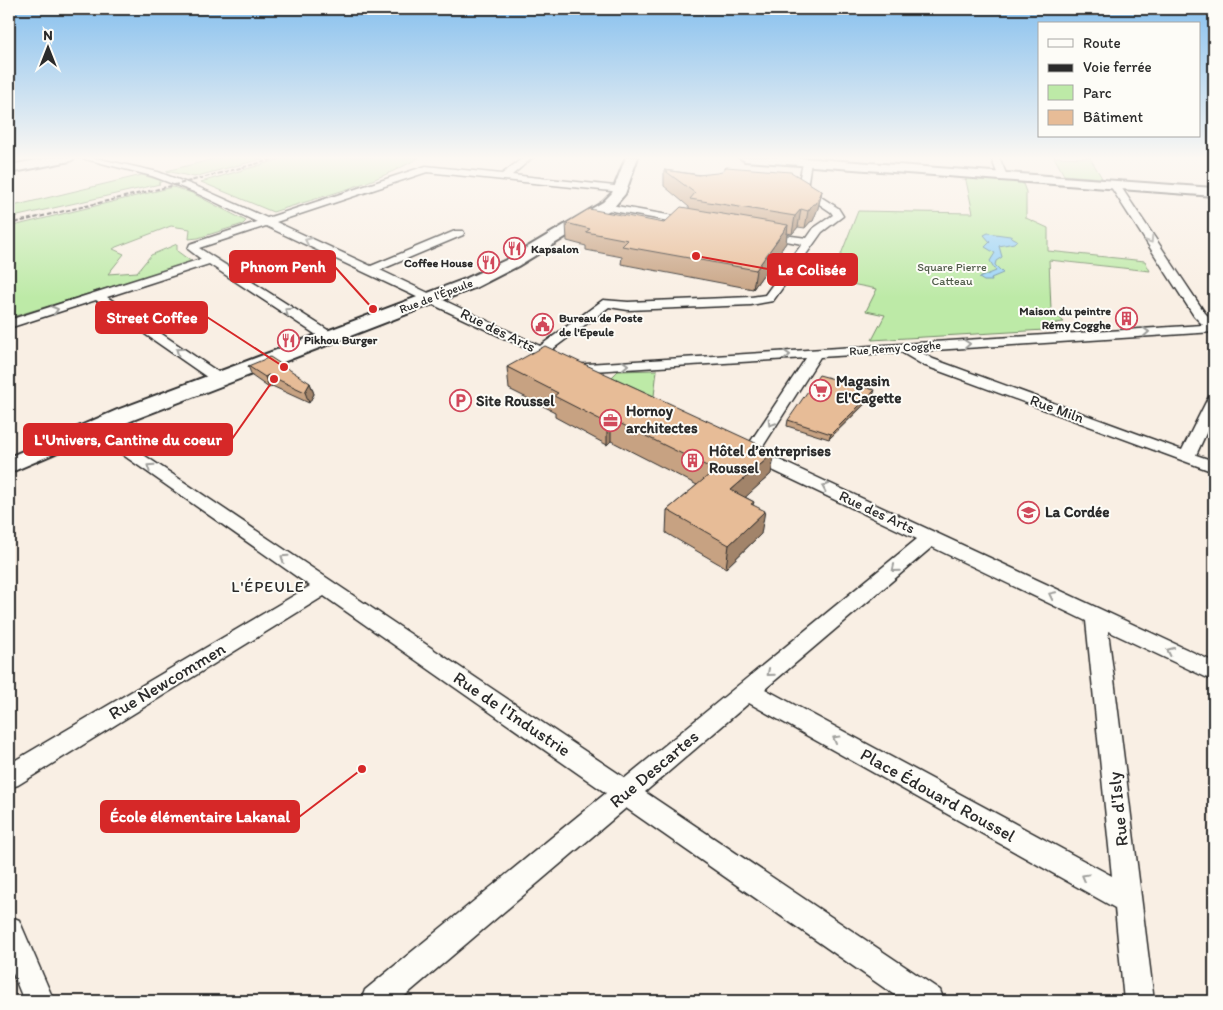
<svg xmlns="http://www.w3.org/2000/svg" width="1223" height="1010" viewBox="0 0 1223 1010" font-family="Itim,sans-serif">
<rect width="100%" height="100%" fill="#f9efe4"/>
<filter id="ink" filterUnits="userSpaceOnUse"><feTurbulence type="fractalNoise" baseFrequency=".02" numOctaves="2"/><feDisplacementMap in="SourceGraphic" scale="10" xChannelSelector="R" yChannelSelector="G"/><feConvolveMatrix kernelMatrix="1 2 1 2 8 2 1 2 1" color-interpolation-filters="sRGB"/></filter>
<g filter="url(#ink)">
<g fill="#bdeaa7" stroke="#748a69">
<path d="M222,157H269L194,177L166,171Z"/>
<path d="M288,157H420C375,184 323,196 273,212L201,182Z"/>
<path d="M1054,157L1090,158L1102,178L1064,175Z"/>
<path d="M142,175L163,181L158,183L160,184L9,218V207Z"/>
<path d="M965,176L1022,181L1026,192V218L1048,228V251L1145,261L1150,271L1049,260L1051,310L1064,322L1055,323L1062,329L872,340L885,315L866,311L877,289L841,282V262H838L858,211L973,213Z"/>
<path d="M173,187L192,193L246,221L243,224L198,238L189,239L190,229L171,226L116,247L113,249L124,254L108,274L137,272L151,255L177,244V251L192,262L9,318V227Z"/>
<path d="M657,370L654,396L612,377L618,371Z"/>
</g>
<path fill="#97d2f7" stroke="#6c8fa5" d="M988,233L1010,236L1017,240L1014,243L999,246L1002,257L996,261L995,265L1003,273L991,278L992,281H984L979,278L996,271L990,261L995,253L985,247L990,242L984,235Z"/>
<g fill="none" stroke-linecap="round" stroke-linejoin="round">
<defs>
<g id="street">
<path d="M78,157H91L158,172L200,188L267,218L426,166L502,174L524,157H533L512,175L624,187V191L621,192L427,172L276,222L371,266L455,231H463L464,233L463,235L380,270L540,346L603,300L628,302L751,297L765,295L802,244L760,236L759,234L760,232L807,238L814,228L833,215L831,212L797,189L804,159L811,161L807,188L838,208L843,216L822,232L773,301L751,305L628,310L609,307L550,351L566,360L559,364L266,226L199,248L334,334L336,337L334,340H324L209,264L107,297L224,376L226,379L224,382H214L96,300L9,328V320L201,259L188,249L190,244L257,222L194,192L152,176Z"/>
<path d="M991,157H999L1007,176L1005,178H999Z"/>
<path d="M1114,181L1119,184L1205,313L1214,322V332L919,351L933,359L1182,450L1207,400L1209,397L1214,396V416L1196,455L1214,461V472L923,365L901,352L820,357L760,451L1214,662V681L1108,631L1154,1001H1124L1115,908L749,703L645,792L940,990L944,1001H903L626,808L399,1001H361L365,990L606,793L324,596L18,785L9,788V764L310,586L89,431L86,428L89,425H99L625,778L917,539L745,457L743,453L806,358L576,372L571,371L569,368L571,365L1203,325L1194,316L1109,184ZM932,547L1086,621L1112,876L765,689Z"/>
<path d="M605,204L691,219L696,222L691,225L602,209L600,207Z"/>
<path d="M9,916L19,920L54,1001H24L9,964Z"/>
</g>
<g id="secondary">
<path d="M54,157H76L70,161L9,173V165Z"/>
<path d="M626,157H638L625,194L613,208L518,266L477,287L133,420L9,473V457L117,410L465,279L506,260L603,202L612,193Z"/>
<path d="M739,157H788L1214,188V196L745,161Z"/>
</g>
</defs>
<use href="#street" stroke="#2b2b2b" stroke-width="3"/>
<use href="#secondary" stroke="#2b2b2b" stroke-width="4"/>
<use href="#street" fill="#fdfcf7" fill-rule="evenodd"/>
<use href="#secondary" fill="#fdfcf7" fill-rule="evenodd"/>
<path stroke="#2b2b2b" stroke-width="2" stroke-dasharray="4.5 2" stroke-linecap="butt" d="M9,224L171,186L282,157"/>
</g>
<g fill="#c7a282" stroke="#2b2b2b">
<path d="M664,170L822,191L818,208L813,221L810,222L805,228L798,227L792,234L787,233L786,243L753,289L621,264L622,257L586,250V246L567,241L566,223H664L689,209V207L664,186Z"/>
<path d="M248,366L310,383L314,394L309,403L272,386L269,388L252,376Z"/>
<path d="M507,367L771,474L745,497L754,502L753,505L761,534L726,568L666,533L667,510L697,485L611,441L607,445L555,417V412L509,389Z"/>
<path d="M873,396L829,439L787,426L788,420Z"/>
</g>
<g fill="#a2846a" stroke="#2b2b2b">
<path d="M822,191L818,208L813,221L810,222L805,228L808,211Z"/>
<path d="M801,209L798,227L792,234L795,216Z"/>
<path d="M788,225L786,243L753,289L756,270Z"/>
<path d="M268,375L272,386L269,388L265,377Z"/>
<path d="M310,383L314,394L309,403L305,392Z"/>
<path d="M875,390L873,396L829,439L831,434Z"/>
<path d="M611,419V441L607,445V423Z"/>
<path d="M775,452L771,474L728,513L731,490Z"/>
<path d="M765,511L761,534L726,568L729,545Z"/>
</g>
<g fill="#e7bc97" stroke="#2b2b2b">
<path d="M726,167L791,172L822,191L816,204H813L808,211L801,209L795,216L690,199L695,193L664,170L698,175L717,173L722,172Z"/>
<path d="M681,207L788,225L756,270L622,246L628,240L586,232L590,229L566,223L589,209L664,223Z"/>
<path d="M545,346L775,452L731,490L754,502L751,504L765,511L729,545L667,510L715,470L611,419L607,423L554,396L558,393L507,367Z"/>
<path d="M270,357L310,383L305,392L268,375L265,377L248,366Z"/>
<path d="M819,375L875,390L831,434L788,420Z"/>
</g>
<defs><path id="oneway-chevron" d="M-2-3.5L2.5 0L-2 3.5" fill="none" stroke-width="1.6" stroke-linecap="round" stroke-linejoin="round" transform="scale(1.25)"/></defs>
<g stroke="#9e9e9b">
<use href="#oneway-chevron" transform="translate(1150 240) rotate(57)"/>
<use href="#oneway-chevron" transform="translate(308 241) rotate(-155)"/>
<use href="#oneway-chevron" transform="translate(55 310) rotate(-17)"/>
<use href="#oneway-chevron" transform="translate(288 311) rotate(-147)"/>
<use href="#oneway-chevron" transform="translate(1146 332) rotate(-3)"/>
<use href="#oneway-chevron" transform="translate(967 344) rotate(-4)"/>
<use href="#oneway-chevron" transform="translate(179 351) rotate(-146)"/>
<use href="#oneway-chevron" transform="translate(787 355) rotate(-3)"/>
<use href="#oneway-chevron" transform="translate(625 365) rotate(-3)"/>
<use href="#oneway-chevron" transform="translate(771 423) rotate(123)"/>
<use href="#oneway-chevron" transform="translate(150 467) rotate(-146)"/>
<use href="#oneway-chevron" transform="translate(825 487) rotate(-155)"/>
<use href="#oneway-chevron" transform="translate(284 558) rotate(-146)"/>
<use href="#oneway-chevron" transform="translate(895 569) rotate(140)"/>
<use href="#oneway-chevron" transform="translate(1052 595) rotate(-154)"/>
<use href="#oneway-chevron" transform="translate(1170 651) rotate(-155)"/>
<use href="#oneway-chevron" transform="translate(770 673) rotate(140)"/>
<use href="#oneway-chevron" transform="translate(836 739) rotate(-151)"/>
<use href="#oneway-chevron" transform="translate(1085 877) rotate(-151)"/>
</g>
</g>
<linearGradient id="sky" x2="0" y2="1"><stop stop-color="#87c0ee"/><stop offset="0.53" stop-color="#fcf8f3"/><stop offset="1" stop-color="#fcf8f3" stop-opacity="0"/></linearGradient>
<rect width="1223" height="298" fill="url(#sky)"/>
<defs>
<symbol id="restaurant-ring" viewBox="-11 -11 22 22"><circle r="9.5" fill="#fdfcf7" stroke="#d1495b" stroke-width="1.5"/><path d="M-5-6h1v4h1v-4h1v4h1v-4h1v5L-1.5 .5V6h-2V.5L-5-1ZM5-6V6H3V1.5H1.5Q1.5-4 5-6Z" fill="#d1495b"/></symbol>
<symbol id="building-ring" viewBox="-11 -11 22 22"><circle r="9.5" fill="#fdfcf7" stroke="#d1495b" stroke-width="1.5"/><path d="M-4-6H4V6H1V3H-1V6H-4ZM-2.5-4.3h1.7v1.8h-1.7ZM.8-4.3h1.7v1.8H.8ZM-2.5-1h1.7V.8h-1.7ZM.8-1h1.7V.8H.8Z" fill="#d1495b"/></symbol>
<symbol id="civic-ring" viewBox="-11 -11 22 22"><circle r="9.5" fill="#fdfcf7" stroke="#d1495b" stroke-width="1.5"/><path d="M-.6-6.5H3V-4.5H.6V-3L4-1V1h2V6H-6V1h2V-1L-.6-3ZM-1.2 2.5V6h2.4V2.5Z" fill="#d1495b"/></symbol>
<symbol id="supermarket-ring" viewBox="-11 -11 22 22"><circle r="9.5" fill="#fdfcf7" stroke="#d1495b" stroke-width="1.5"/><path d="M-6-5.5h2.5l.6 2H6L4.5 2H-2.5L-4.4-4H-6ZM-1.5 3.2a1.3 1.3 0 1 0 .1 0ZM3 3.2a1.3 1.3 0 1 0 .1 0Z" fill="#d1495b"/></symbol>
<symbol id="parking-ring" viewBox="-11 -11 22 22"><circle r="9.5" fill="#fdfcf7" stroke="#d1495b" stroke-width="1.5"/><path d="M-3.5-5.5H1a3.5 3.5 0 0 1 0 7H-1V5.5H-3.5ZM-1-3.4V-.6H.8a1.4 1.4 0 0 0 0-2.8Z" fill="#d1495b"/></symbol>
<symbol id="office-ring" viewBox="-11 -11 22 22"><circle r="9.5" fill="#fdfcf7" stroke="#d1495b" stroke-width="1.5"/><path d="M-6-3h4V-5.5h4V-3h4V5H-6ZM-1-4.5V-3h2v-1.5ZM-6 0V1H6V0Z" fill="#d1495b"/></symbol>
<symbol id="school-ring" viewBox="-11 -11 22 22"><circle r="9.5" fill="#fdfcf7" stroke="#d1495b" stroke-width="1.5"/><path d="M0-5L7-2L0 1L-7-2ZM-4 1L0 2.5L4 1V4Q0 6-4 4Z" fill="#d1495b"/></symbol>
</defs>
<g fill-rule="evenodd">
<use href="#restaurant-ring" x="502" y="236" width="25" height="25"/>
<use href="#restaurant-ring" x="476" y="250" width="25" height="25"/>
<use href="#building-ring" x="1114" y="306" width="25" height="25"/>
<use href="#civic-ring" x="530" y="312" width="25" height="25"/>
<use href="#restaurant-ring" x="276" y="328" width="25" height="25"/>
<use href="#supermarket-ring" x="808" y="378" width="25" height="25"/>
<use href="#parking-ring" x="448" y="388" width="25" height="25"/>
<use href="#office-ring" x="598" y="408" width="25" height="25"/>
<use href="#building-ring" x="680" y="448" width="25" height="25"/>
<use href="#school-ring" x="1016" y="500" width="25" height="25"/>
</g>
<g text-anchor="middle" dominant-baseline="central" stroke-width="4" stroke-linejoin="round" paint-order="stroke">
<g font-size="12" font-weight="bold" fill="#2b2b2b" stroke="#fdfcf7" text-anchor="start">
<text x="531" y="249">Kapsalon</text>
<text x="473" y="263" text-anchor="end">Coffee House</text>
<text x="1111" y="311" text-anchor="end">Maison du peintre<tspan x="1111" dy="14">Rémy Cogghe</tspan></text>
<text x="559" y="318">Bureau de Poste<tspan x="559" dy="14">de l'Epeule</tspan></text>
<text x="304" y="340">Pikhou Burger</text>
</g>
<g font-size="12" fill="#505b4a" stroke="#fdfcf7">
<text x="952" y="267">Square Pierre<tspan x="952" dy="14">Catteau</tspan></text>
</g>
<g font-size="12" fill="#2b2b2b" stroke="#fdfcf7">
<text transform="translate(436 296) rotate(-21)">Rue de l'Épeule</text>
<text transform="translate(895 348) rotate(-4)">Rue Remy Cogghe</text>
</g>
<g font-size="15" fill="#2b2b2b" stroke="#fdfcf7">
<text transform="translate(498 330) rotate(26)">Rue des Arts</text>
<text transform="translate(1057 409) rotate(20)">Rue Miln</text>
<text transform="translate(877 512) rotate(25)">Rue des Arts</text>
</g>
<g font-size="15" font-weight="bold" fill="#2b2b2b" stroke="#fdfcf7" text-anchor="start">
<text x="836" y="381">Magasin<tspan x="836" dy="17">El'Cagette</tspan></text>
<text x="476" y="401">Site Roussel</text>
<text x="626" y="411">Hornoy<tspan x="626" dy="17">architectes</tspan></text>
<text x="709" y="451">Hôtel d’entreprises<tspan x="709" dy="17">Roussel</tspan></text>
<text x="1045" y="512">La Cordée</text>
</g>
<g font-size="16" letter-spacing="1" fill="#2b2b2b" stroke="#fdfcf7">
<text x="268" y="586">L'ÉPEULE</text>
</g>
<g font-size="18" fill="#2b2b2b" stroke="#fdfcf7">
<text transform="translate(167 681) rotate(-31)">Rue Newcommen</text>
<text transform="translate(512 714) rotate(34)">Rue de l'Industrie</text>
<text transform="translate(654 769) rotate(-40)">Rue Descartes</text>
<text transform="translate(938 795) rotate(29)">Place Édouard Roussel</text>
<text transform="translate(1118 809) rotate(-96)">Rue d'Isly</text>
</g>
</g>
<path fill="none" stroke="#d62828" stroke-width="2" d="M373 309L335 267M696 256L768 269M284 367L207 317M274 379L232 439M362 769L299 817"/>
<g fill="#d62828" stroke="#fdfcf7" stroke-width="2">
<circle cx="373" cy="309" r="5"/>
<circle cx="696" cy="256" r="5"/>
<circle cx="284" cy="367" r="5"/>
<circle cx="274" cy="379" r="5"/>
<circle cx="362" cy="769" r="5"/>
</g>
<g fill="#d62828" stroke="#d62828" stroke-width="2">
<rect x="230" y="251" width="105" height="31" rx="5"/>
<rect x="768" y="254" width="89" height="31" rx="5"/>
<rect x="96" y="302" width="111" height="31" rx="5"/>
<rect x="24" y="424" width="208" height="31" rx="5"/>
<rect x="101" y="801" width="198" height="31" rx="5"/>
</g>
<g font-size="16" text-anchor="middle" font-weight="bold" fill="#fff">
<text x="283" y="272">Phnom Penh</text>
<text x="812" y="275">Le Colisée</text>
<text x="152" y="323">Street Coffee</text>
<text x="128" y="445">L'Univers, Cantine du coeur</text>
<text x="200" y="822">École élémentaire Lakanal</text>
</g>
<rect width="1223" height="1010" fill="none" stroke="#fdfcf7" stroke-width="30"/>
<rect x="15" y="15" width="1193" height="980" fill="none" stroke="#2b2b2b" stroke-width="2" filter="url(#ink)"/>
<rect x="1038" y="22" width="162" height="115" fill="#fdfcf7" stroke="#a9a8a5"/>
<rect x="1048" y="39" width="25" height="8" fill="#fdfcf7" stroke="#a9a8a5"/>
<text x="1083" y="48" font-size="15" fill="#2b2b2b">Route</text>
<rect x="1048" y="64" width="25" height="8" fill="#2b2b2b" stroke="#a9a8a5"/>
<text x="1083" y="72" font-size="15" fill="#2b2b2b">Voie ferrée</text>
<rect x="1048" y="85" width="25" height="15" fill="#bdeaa7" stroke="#a9a8a5"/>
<text x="1083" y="98" font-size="15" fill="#2b2b2b">Parc</text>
<rect x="1048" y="110" width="25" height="15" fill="#e7bc97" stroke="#a9a8a5"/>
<text x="1083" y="122" font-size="15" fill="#2b2b2b">Bâtiment</text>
<g transform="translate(48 48)" stroke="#fdfcf7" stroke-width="4" paint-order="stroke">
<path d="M0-4L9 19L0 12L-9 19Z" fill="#2b2b2b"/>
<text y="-8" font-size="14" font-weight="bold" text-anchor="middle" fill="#2b2b2b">N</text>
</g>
</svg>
